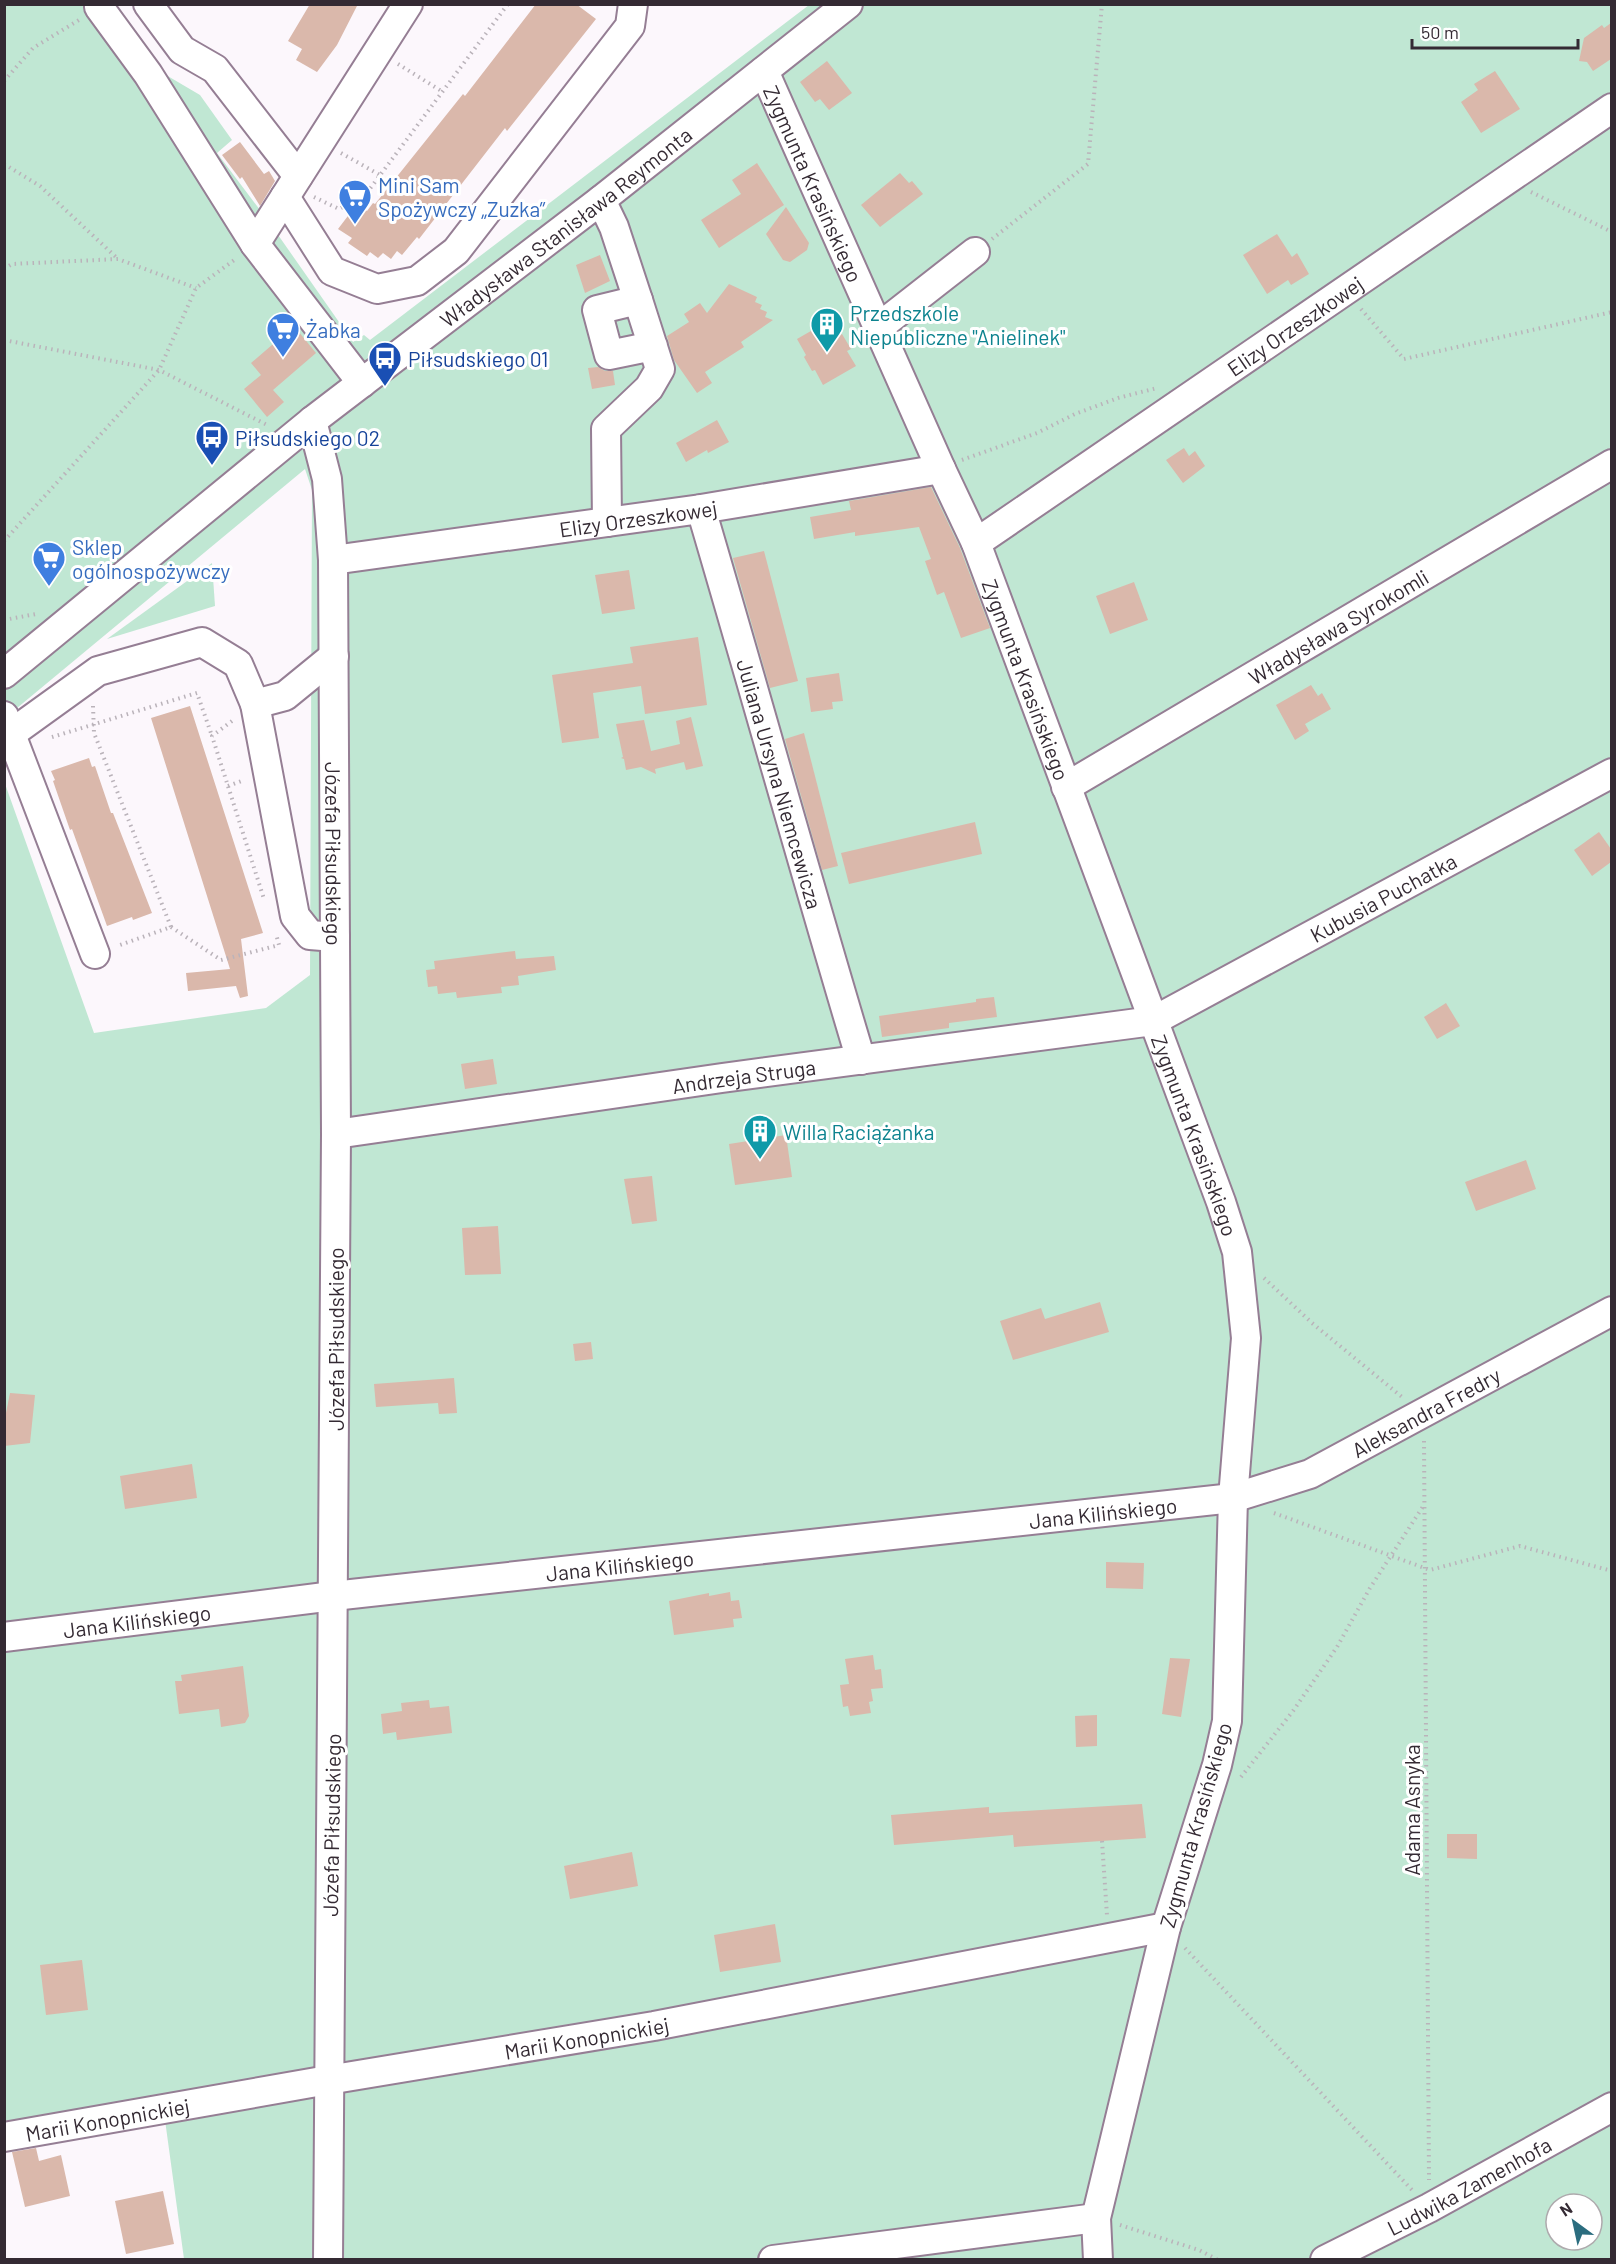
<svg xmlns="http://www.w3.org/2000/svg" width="1616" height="2264" viewBox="0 0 1616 2264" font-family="Barlow,sans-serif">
<rect width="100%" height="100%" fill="#fcf7fc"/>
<g fill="#c0e7d3" fill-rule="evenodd">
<path d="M5,5H116L166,75L200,95L232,140L217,153L269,222L353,342L364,335L370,340L809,5H1611V2259H184L165,2120L5,2151L4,781L94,1033L266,1008L310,975L312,490L305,469L5,718ZM1556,2204H1592V2240H1556Z"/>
<path d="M212,563L215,606L107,639Z"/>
</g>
<g fill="#dab8ab">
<path d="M310,4H358L337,45L317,72L296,60L302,49L288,41Z"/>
<path d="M536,4H576L596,19L507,131L505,128L419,239L417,237L402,255L397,251L391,259L383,253L378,258L370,252L367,256L348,243L352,238L338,229L357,204L367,211L373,203L375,204L463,94L465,96Z"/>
<path d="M1611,23V59L1593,71L1587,62L1579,61L1584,38L1602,25L1604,28Z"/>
<path d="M827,61L852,93L829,110L820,99L815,102L800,82Z"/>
<path d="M1495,71L1520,109L1481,133L1461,102L1478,90L1474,84Z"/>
<path d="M240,142L264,174L269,171L275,181L260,206L242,177L240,179L222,155Z"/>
<path d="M757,163L784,205L719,248L701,220L741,194L732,180Z"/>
<path d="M900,173L909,183L912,181L923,194L880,227L861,205Z"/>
<path d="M786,207L809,243L807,250L790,262L783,260L766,234Z"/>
<path d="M1277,234L1292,257L1297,253L1309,274L1291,285L1288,280L1267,294L1243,255Z"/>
<path d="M600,255L610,281L585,293L576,265Z"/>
<path d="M729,284L757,297L755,302L762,305L760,309L767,312L765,317L773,320L741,342L744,347L705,372L712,383L697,393L674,360L667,336L689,322L684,314L700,303L707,313Z"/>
<path d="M830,320L839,336L842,334L851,349L847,351L856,366L823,385L815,370L812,371L804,357L806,355L797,339Z"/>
<path d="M294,326L316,353L273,390L284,402L267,417L244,389L261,375L251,363Z"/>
<path d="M598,367L605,371H613L615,385L592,389L588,368Z"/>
<path d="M717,420L729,442L708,453L707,450L686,462L676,443Z"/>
<path d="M1184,448L1189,456L1195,451L1205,466L1183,483L1166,460Z"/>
<path d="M931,487L960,548L990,628L961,638L944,592L937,595L925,561L931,559L919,527L855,536V532L814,539L810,517L851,510L849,501Z"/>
<path d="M764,551L798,681L770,688L733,558Z"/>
<path d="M629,570L635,609L602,614L595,575Z"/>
<path d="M1134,582L1148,620L1110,634L1096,596Z"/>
<path d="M698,637L707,705L645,714L641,686L593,693L599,738L562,743L552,675L633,663L630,647Z"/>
<path d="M839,673L843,701L832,702L833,709L811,712L806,678Z"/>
<path d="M1311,685L1318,696L1322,693L1331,709L1305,724L1309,731L1295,740L1276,705Z"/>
<path d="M190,706L263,933L241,939L248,996L240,998L236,986L188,991L186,973L230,969L151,718Z"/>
<path d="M691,717L703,766L686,770L684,762L655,769L656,774L641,767L626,770L624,759L621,758L623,757L616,724L644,720L651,751L680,744L676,721Z"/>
<path d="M804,733L838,866L822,870L785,739Z"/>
<path d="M89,758L92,767L95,766L111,813H113L152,913L133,920L132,917L107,926L72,829L70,830L53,781L55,780L51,771Z"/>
<path d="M975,822L982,854L849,884L841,853Z"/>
<path d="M1599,832L1611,849V862L1592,876L1574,850Z"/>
<path d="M515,951L516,959L554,956L556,970L518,976L519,985L501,987L502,993L457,998L456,992L438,994L437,986L428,987L426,970L435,969L434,961Z"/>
<path d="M994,997L997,1017L949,1023V1028L882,1037L879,1016L976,1002V999Z"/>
<path d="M1446,1003L1460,1026L1437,1039L1424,1017Z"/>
<path d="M493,1059L497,1084L465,1089L461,1064Z"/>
<path d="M786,1135L792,1177L735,1185L729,1144Z"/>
<path d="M1526,1160L1536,1189L1476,1211L1465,1182Z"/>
<path d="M652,1176L657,1221L632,1224L624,1179Z"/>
<path d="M498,1226L501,1274L465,1275L462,1228Z"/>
<path d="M1100,1302L1109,1332L1013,1360L1000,1321L1041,1308L1045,1319Z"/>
<path d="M591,1342L593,1359L575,1361L573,1344Z"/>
<path d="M454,1378L457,1413L439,1414L438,1403L376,1407L374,1384Z"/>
<path d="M10,1393L35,1395L30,1443L4,1446V1423Z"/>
<path d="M192,1464L197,1498L125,1509L120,1476Z"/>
<path d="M1106,1562L1144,1563L1143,1589L1106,1588Z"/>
<path d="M730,1592L731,1601L739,1600L742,1618L733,1619L734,1627L674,1635L669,1601L709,1593V1596Z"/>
<path d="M873,1655L875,1670L881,1669L883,1688L871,1689L873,1701L869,1702L871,1713L850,1716L848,1706L843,1707L840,1685L849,1684L845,1659Z"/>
<path d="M1170,1658L1190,1659L1181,1717L1162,1714Z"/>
<path d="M243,1666L249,1716L245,1723L221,1727L219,1709L179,1714L175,1681H182L181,1675Z"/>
<path d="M429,1700L430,1708L449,1706L452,1733L397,1740L396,1732L383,1734L381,1714L402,1711L401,1703Z"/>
<path d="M1097,1715V1746L1076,1747L1075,1716Z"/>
<path d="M1142,1804L1146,1838L1014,1847L1013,1835L894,1845L891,1815L989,1807V1813Z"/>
<path d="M1447,1834H1477V1859L1447,1858Z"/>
<path d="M632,1852L638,1886L570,1899L564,1866Z"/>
<path d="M775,1924L781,1962L720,1972L714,1935Z"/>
<path d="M82,1960L88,2010L46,2015L40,1965Z"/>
<path d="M36,2148L39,2161L61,2155L70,2196L25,2207L12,2152Z"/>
<path d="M163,2191L174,2244L126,2254L115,2201Z"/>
</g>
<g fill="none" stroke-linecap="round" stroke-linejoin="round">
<defs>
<g id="minor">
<path d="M148,4L182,50L215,69L298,176"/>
<path d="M99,7L148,74L255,244L362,383"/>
<path id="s1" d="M764,71L941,469L976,543L1221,1202L1237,1252L1246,1338L1233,1498L1227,1721L1217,1765L1166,1927L1096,2218L1098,2260"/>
<path d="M285,197L332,271L377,289L417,281L456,251L630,26L633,4"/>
<path d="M601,200L614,227L638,300"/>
<path d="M255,244L408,4"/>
<path d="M879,327L975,252"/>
<path id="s2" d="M312,421L327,479L333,560L336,1134L328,2260"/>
<path id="s3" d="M701,509C755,692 806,877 861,1060"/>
<path d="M607,522L606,429L649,388L660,369L638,300L597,310L609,355L653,346"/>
<path id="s4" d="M976,543L1612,108"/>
<path id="s5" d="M333,560L701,509L941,469"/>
<path id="s6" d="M4,674L312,421L601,200L848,4"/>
<path d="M255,704L295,916L310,935L335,937"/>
<path d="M4,716L95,954"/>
<path d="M12,733L98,671L202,642L238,664L255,704L285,696L334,656"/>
<path id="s7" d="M1066,787L1612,464"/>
<path id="s8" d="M336,1134L722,1078L1153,1021L1612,773"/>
<path id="s9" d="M4,1637L333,1596L1233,1498L1310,1474L1612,1311"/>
<path id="s10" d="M4,2137L328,2080L654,2026L1166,1927"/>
<path d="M773,2260L1096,2218"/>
<path id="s11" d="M1325,2260L1429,2208L1612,2107"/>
</g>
</defs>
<use href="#minor" stroke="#957e94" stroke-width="32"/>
<g stroke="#bab3ba" stroke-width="4" stroke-dasharray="1.5 4.5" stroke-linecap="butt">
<path d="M398,64L443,92"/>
<path d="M4,81L33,48L79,20"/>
<path d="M341,153L380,175"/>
<path d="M4,164L40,186L118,259"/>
<path d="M1531,192L1612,232"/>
<path d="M314,197L339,209L366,194L508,4"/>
<path d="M992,239L1088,164L1102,4"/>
<path d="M4,269L12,264L118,259L196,288"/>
<path d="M1361,309L1404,359L1612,312"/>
<path d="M4,340L159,370L269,426"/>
<path d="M962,460L1037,433L1075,414L1118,398L1157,388"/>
<path d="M4,541L159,370L196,288L237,258"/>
<path d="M4,620L36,614"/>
<path d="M93,706L94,733L171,927L117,946"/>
<path d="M232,721L212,736L264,899"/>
<path d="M52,737L197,693L212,736"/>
<path d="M228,786L244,780"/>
<path d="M171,927L221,960L279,945L276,934"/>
<path d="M1264,1278L1312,1323L1402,1397"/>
<path d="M1424,1441L1429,2180"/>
<path d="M1274,1513L1430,1570L1520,1546L1612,1571"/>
<path d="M1241,1777L1293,1711L1337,1647L1370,1588L1424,1505"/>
<path d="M1102,1841L1107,1915"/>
<path d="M1185,1948L1412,2190"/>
<path d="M1120,2225L1199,2250L1218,2260"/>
</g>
<use href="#minor" stroke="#fff" stroke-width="28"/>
</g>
<defs>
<symbol id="supermarket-pin" viewBox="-11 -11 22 30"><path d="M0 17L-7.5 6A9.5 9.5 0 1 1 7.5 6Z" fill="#3f7fe0" stroke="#fff"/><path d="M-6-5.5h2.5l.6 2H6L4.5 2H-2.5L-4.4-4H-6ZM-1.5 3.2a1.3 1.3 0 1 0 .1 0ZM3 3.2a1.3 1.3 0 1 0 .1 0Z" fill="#fff"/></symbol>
<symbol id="building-pin" viewBox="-11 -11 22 30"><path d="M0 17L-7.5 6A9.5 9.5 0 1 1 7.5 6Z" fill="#0f9aa8" stroke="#fff"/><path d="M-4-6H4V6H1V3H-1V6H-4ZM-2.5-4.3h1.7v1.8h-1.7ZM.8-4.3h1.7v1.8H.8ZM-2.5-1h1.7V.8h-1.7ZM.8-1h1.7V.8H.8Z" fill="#fff"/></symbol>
<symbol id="bus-pin" viewBox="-11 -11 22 30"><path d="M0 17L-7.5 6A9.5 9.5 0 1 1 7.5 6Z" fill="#1a4fb4" stroke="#fff"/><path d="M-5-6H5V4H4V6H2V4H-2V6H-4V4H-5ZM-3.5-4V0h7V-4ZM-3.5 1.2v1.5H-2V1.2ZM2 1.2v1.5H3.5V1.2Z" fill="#fff"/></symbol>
</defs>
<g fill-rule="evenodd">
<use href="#supermarket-pin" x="336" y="177" width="38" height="52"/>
<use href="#building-pin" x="808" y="305" width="38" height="52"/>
<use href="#supermarket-pin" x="264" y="310" width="38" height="52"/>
<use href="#bus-pin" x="366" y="339" width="38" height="52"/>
<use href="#bus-pin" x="193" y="418" width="38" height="52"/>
<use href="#supermarket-pin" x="30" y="539" width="38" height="52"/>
<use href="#building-pin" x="741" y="1112" width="38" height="52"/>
</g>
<g text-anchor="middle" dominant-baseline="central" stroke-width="6" stroke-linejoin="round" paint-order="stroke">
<g font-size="21" fill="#342a33" stroke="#fff">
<text stroke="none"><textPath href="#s1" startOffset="123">Zygmunta Krasińskiego</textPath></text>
<text stroke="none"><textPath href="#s6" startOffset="718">Władysława Stanisława Reymonta</textPath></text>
<text stroke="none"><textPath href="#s4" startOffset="386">Elizy Orzeszkowej</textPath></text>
<text stroke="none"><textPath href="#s5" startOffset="308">Elizy Orzeszkowej</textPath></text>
<text stroke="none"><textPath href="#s7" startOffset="316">Władysława Syrokomli</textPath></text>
<text stroke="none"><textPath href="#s1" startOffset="663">Zygmunta Krasińskiego</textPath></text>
<text stroke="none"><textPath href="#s3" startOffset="286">Juliana Ursyna Niemcewicza</textPath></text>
<text stroke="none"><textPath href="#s2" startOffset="435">Józefa Piłsudskiego</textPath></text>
<text stroke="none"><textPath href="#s8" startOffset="1086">Kubusia Puchatka</textPath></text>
<text stroke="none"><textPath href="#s8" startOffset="412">Andrzeja Struga</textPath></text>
<text stroke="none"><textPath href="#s1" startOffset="1149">Zygmunta Krasińskiego</textPath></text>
<text transform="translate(335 1339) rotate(-90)">Józefa Piłsudskiego</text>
<text stroke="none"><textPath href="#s9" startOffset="1449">Aleksandra Fredry</textPath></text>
<text stroke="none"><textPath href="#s9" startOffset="1106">Jana Kilińskiego</textPath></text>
<text stroke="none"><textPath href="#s9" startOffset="620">Jana Kilińskiego</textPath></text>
<text stroke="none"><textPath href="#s9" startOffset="134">Jana Kilińskiego</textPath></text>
<text transform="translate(1411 1810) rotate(-90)">Adama Asnyka</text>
<text transform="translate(331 1825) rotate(-89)">Józefa Piłsudskiego</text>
<text transform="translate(1195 1825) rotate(-74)">Zygmunta Krasińskiego</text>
<text stroke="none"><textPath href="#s10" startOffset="591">Marii Konopnickiej</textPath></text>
<text stroke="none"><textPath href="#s10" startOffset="105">Marii Konopnickiej</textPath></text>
<text stroke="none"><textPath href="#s11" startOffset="162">Ludwika Zamenhofa</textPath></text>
</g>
<g font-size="21" fill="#366cbe" stroke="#fff" text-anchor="start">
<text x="378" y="184">Mini Sam<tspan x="378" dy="24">Spożywczy „Zuzka”</tspan></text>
<text x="306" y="329">Żabka</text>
<text x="72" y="546">Sklep<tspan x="72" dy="24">ogólnospożywczy</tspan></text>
</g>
<g font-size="21" fill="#0d838f" stroke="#fff" text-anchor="start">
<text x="850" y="312">Przedszkole<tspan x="850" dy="24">Niepubliczne "Anielinek"</tspan></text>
<text x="783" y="1131">Willa Raciążanka</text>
</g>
<g font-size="21" fill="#164399" stroke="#fff" text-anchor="start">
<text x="408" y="358">Piłsudskiego 01</text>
<text x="235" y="437">Piłsudskiego 02</text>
</g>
</g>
<rect width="1616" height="2264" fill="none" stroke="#342a33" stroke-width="12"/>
<g transform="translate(1574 2222) rotate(327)"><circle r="28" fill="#ffffff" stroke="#aeaaad" stroke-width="1.5"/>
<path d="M0-4.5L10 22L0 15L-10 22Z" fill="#2b6d7f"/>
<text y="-9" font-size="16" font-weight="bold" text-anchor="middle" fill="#342a33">N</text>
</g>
<path d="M1412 39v9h166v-9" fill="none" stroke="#342a33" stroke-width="3"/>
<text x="1421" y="39" font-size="18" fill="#342a33" stroke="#ffffff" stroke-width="4.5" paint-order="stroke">50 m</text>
</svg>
